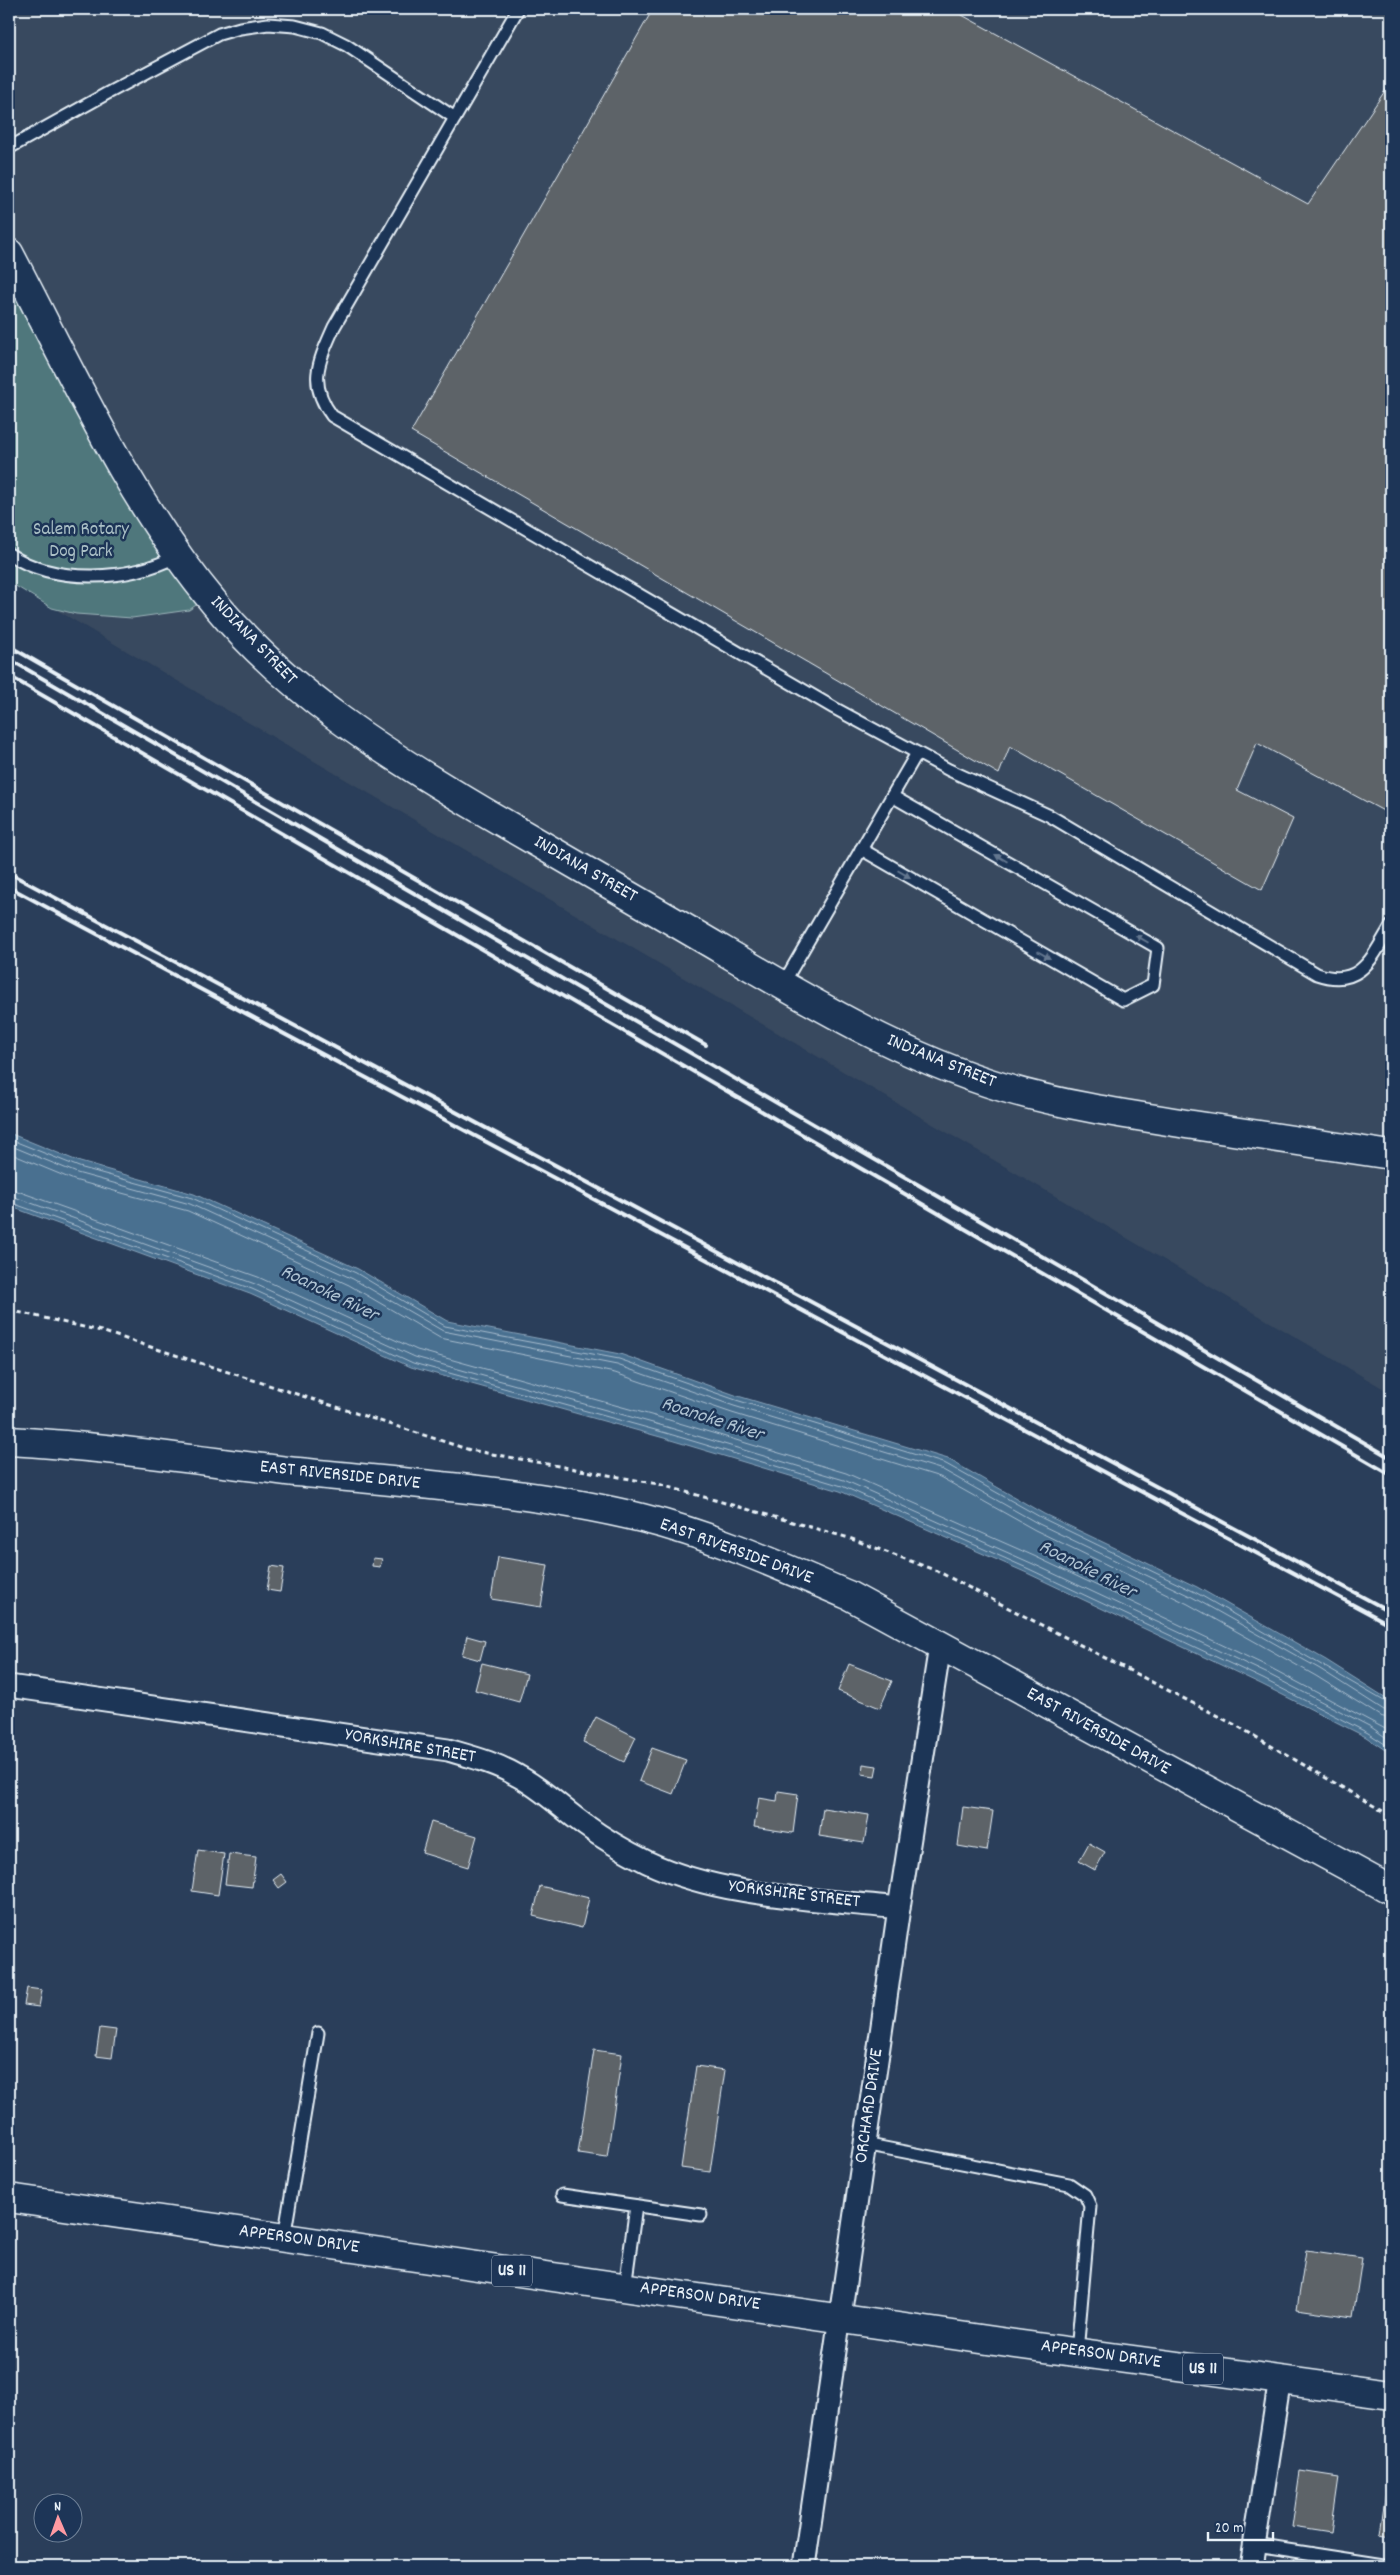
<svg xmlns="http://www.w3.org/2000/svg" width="1400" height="2575" viewBox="0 0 1400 2575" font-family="Dekko,sans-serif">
<rect width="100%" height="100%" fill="#2a3e5a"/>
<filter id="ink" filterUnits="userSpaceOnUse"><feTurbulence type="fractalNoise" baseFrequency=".02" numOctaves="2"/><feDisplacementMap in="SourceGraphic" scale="10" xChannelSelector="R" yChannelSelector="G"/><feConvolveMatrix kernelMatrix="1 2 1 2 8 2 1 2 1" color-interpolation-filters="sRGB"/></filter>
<g filter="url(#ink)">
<path fill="#39495e" d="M9,9H1391V1393L9,582Z"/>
<path fill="#4f777b" stroke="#9cb4ba" d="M9,253L209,596L189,610L132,618L76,614L52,608L9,582Z"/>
<path fill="#486f90" stroke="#88a3ba" d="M9,1133L80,1162L194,1194L358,1269L447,1321L620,1354L738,1396L948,1459L1044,1514L1197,1587L1326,1660L1391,1701V1754L1366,1737L1261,1684L1027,1573L840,1491L664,1438L411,1367L250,1294L9,1206Z"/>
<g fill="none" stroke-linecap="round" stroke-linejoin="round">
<g stroke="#a8bdce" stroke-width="1">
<path d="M9,1139L79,1167L192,1198L356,1273L445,1326L619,1359L736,1400L946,1464L1042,1518L1195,1592L1391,1705"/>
<path d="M9,1145L77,1173L190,1204L353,1279L443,1331L617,1365L734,1406L943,1470L1039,1524L1192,1597L1320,1669L1384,1710L1391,1711"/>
<path d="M9,1153L74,1180L188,1211L349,1285L440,1338L615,1373L732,1413L940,1477L1035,1530L1188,1604L1316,1676L1380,1716L1391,1719"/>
<path d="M9,1188L258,1277L417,1350L669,1420L846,1473L1034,1556L1269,1667L1391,1732"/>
<path d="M9,1195L255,1284L415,1357L667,1427L844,1480L1031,1563L1266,1673L1371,1727L1391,1741"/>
<path d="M9,1202L252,1289L413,1363L666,1433L842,1486L1029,1569L1263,1679L1368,1733L1391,1748"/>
</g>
</g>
<g fill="#5d6368" stroke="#e8f1f8">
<path d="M653,9H951L1308,204L1391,82V815L1257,743L1237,790L1293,819L1262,890L1010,746L999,774L411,432Z"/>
<path d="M498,1557L548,1565L541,1607L491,1599Z"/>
<path d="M373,1558L382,1559L380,1567L372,1566Z"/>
<path d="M271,1566L284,1568L280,1592L267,1590Z"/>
<path d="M467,1636L485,1641L480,1660L462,1655Z"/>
<path d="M482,1663L527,1674L519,1702L475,1690Z"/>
<path d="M849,1664L892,1681L880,1708L838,1691Z"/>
<path d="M596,1717L636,1737L624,1762L583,1742Z"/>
<path d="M652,1748L686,1760L673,1794L639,1781Z"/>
<path d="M863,1764L877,1766L875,1776L862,1774Z"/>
<path d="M778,1791L798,1794L793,1833L754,1827L759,1798L777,1801Z"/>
<path d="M963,1807L993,1811L987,1851L958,1846Z"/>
<path d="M823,1808L869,1815L864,1843L819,1836Z"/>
<path d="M431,1822L477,1836L468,1867L422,1853Z"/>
<path d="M1089,1843L1105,1852L1095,1870L1079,1861Z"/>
<path d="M198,1850L224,1854L218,1895L192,1891Z"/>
<path d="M229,1854L256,1857L252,1887L225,1884Z"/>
<path d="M281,1874L287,1882L279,1888L273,1880Z"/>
<path d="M540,1886L589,1898L582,1928L533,1916Z"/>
<path d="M27,1988L42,1990L39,2007L24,2005Z"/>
<path d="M100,2028L116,2030L112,2058L96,2056Z"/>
<path d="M594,2050L622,2054L607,2157L578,2153Z"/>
<path d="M696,2066L725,2070L710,2172L681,2168Z"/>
<path d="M1306,2250L1362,2258L1353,2317L1297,2309Z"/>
<path d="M1300,2471L1339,2477L1331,2533L1292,2527Z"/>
<path d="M1387,2484L1391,2485V2535L1380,2533Z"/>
</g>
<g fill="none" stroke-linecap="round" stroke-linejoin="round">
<defs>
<g id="lane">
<path d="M518,9L334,327C319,361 307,383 332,416L834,708L949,770L1050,816L1317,974C1360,989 1372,958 1391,926"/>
<path d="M9,148L106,94L219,34L240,28L268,24L295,26L322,33L346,45L455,118"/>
<path d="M9,554C55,585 129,581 177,556"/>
<path d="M861,849L1123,1000L1153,985L1158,948L892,796"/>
<path d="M783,984L917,753"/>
<path d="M864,2144L1069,2184L1085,2195L1090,2206L1077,2352"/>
<path d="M562,2195L701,2215"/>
<path d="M284,2238L318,2033"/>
<path d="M625,2287L636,2206"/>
<path d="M1255,2545L1391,2566"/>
</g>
<g id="street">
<path d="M9,1686L448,1750C472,1757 496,1763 518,1776C543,1789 562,1809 585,1825C604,1839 625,1851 647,1862C720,1897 819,1899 899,1908"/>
<path d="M804,2566L899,1908L940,1646"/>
<path d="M1251,2566L1280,2379"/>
</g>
<g id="secondary">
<path d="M9,253C72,373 129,501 216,605C289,693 386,754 483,811C543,846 604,881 664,916C774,979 883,1051 1005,1088C1066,1106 1130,1115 1193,1125C1259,1135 1325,1145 1391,1155"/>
<path d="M9,1441C102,1446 195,1460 287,1471C404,1483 528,1490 642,1518C714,1536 780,1566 848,1595L1391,1890"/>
</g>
<path id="primary" d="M9,2198L1015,2344L1391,2395"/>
</defs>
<use href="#lane" stroke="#e8f1f8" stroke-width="15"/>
<use href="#street" stroke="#e8f1f8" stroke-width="25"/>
<use href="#secondary" stroke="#e8f1f8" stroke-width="31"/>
<use href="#primary" stroke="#e8f1f8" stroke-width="31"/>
<path stroke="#e8f1f8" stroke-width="3" stroke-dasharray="5 4" stroke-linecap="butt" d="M9,1310L101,1331L470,1450L658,1484L849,1538L937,1571L1239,1727L1391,1816"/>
<use href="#lane" stroke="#1d3557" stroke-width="11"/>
<use href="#street" stroke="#1d3557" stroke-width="21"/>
<use href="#secondary" stroke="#1d3557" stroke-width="28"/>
<use href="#primary" stroke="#1d3557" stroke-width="28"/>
<g stroke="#e8f1f8" stroke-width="4">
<path d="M9,646L706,1045"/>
<path d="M9,659L1391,1458"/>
<path d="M9,676L1391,1475"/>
<path d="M9,873L1391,1612"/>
<path d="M9,887L1391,1625"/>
</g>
</g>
<defs><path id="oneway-solid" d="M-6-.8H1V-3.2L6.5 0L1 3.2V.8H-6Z" transform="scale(1.25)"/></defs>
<g fill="#64778f">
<use href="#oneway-solid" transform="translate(1001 858) rotate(-150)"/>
<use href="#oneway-solid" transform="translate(904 874) rotate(30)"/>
<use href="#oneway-solid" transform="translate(1142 939) rotate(-150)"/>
<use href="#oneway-solid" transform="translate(1044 955) rotate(30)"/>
</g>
</g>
<g text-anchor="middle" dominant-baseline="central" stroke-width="5" stroke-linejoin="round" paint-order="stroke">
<g fill="#1d3557" stroke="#abb9c8" stroke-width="1">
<rect x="492" y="2255.5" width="40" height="31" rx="4"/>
<rect x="1183" y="2353.5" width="40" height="31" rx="4"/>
</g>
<g font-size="18" font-weight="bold" fill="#e8f1f8">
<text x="512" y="2271">US 11</text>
<text x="1203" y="2369">US 11</text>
</g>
<g font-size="19" fill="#abc0c6" stroke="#1d3557">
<text x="81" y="530">Salem Rotary<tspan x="81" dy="22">Dog Park</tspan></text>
</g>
<g font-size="19" fill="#e8f1f8" stroke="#1d3557">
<text transform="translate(253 641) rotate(46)">INDIANA STREET</text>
<text transform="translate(585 870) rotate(30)">INDIANA STREET</text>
<text transform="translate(941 1062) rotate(22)">INDIANA STREET</text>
<text transform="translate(340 1476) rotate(6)">EAST RIVERSIDE DRIVE</text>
<text transform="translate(736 1552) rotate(20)">EAST RIVERSIDE DRIVE</text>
<text transform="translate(1098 1732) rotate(29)">EAST RIVERSIDE DRIVE</text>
<text transform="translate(410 1747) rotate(10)">YORKSHIRE STREET</text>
<text transform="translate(794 1895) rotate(7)">YORKSHIRE STREET</text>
<text transform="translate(870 2106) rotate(-82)">ORCHARD DRIVE</text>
<text transform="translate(299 2240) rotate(8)">APPERSON DRIVE</text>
<text transform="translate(700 2297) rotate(8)">APPERSON DRIVE</text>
<text transform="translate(1101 2355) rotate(8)">APPERSON DRIVE</text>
</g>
<g font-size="20" font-style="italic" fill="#b0c4d4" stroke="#1d3557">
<text transform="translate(329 1294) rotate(26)">Roanoke River</text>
<text transform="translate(712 1420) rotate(18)">Roanoke River</text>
<text transform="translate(1087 1570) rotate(27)">Roanoke River</text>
</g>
</g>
<rect width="1400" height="2575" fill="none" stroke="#1d3557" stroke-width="30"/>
<rect x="15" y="15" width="1370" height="2545" fill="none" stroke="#e8f1f8" stroke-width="2" filter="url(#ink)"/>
<g transform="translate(58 2518) rotate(358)"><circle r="24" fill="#1d3557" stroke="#6e8097"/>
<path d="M0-4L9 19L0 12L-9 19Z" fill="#ff9aa2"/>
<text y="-8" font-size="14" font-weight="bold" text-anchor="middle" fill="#e8f1f8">N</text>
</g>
<path d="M1208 2532v8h65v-8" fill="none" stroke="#e8f1f8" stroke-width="2.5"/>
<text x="1215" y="2532" font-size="15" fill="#e8f1f8" stroke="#1d3557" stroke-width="4" paint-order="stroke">20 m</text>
</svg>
